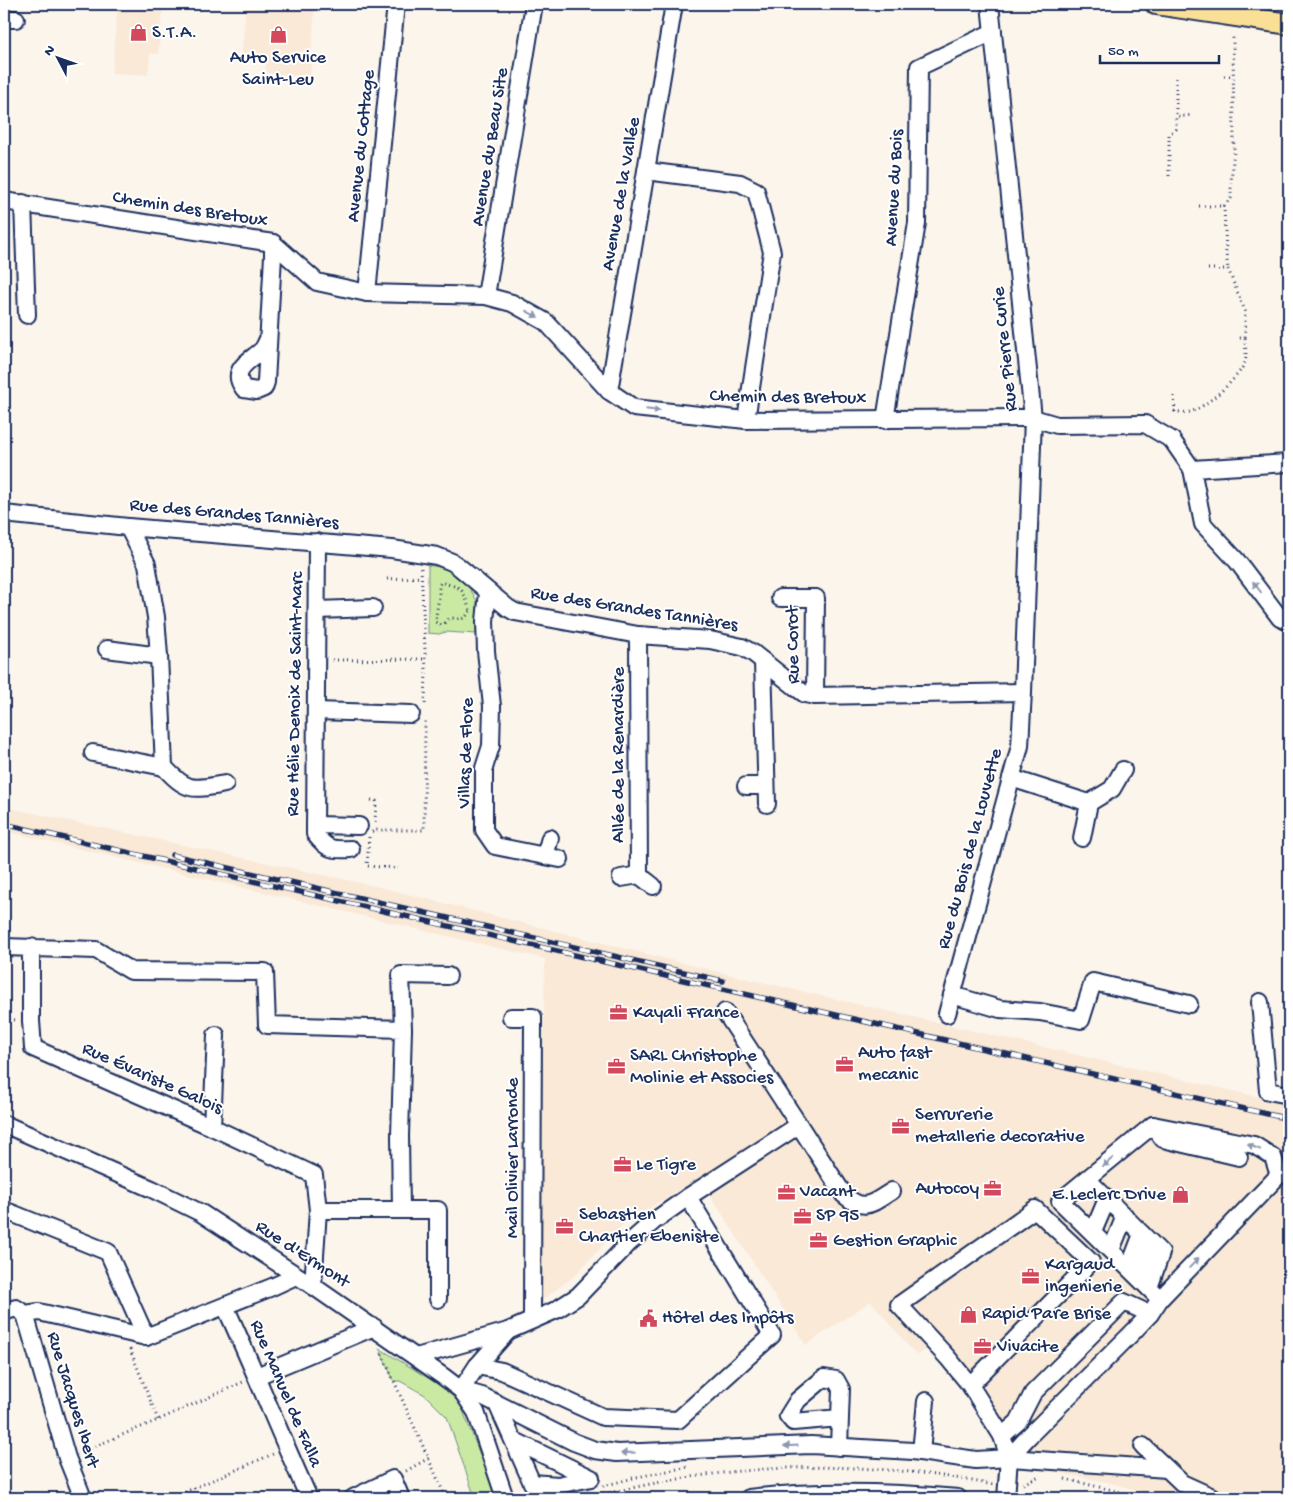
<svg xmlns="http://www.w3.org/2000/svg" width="1293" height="1502" viewBox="0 0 1293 1502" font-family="'Gochi Hand',sans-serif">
<rect width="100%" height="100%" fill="#fcf5ec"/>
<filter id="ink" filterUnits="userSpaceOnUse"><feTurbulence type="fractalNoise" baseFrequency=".02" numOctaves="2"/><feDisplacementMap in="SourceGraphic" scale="10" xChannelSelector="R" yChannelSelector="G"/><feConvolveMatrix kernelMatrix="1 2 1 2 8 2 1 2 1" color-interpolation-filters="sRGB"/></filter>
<g filter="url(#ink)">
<g fill="#f9e9d6">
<path d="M118,4H163L158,54H150L148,75L112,73Z"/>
<path d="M246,4H315L310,77L265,73L266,64L241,61Z"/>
<path d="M4,807L375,886L723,973L1289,1104V1498H1166L1107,1482L1023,1466L993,1430L931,1348L916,1355L871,1301L806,1345L699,1178L623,1224L574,1276L542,1300L538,1128L542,1126L545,959L4,831Z"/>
</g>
<g fill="#caeaa3" stroke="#728c80">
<path d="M428,565L445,568L460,578L468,585L477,601L476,634L446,632L439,634L428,633Z"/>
<path d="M379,1348L441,1386L460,1403L496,1496L492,1498H475L447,1417L425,1395L400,1381H394Z"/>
</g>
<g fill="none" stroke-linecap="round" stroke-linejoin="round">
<defs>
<g id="minor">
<path d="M4,19H16"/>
<path d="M646,171L740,183L756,191L772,252L746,420"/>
<path d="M4,201L273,243L317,282L367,293L486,296L512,303L546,322L609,391L634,408L746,420L1025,418H1033L1057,425L1145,424L1172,440L1192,469L1289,463"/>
<path d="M23,203L27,315"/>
<path d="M367,293L396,4"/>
<path d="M486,296L534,4"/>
<path d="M268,339C266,343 265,347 262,350C250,361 229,369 244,389L257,391L264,388L266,382L273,256V243"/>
<path d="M609,391L674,4"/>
<path d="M885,420L917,223L919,67L993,32"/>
<path d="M1192,469L1203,524L1237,561L1280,618L1289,622"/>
<path d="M4,514L128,527L392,549L437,556L452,562L458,566L508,608L515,612L638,635L710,640L742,647L753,653L798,689L805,694L815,696L1023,692"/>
<path d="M128,527L147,564L156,617L159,656L164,767C187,792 192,790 225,784"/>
<path d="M317,542L315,834C327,850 332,850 351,849"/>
<path d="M488,592L485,621L486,651L492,706L491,746L484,768V830L495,846L560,859"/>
<path d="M780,598H816L815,696"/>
<path d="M317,610L373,608"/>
<path d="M638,635L639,875"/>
<path d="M107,649L159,656"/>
<path d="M763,661L767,804"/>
<path d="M316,711L411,714"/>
<path d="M93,753L164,767"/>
<path d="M1011,778L1089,803L1112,789L1123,770"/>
<path d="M746,786H766"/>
<path d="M315,825L359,826"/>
<path d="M1082,838L1089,803"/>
<path d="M545,856L550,838"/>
<path d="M621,878L639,875L653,886"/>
<path d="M4,947L96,950L131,971L265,972L267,1025L403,1029L400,1136L401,1210H318L314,1175L212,1127L33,1048L31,1021V947"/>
<path d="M952,995L1000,1009L1040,1012L1081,1020L1093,982L1189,1004"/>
<path d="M1260,1002L1268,1091L1289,1095"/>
<path d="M725,1012L799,1125L844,1195C865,1213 872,1203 892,1191"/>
<path d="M947,1014L1020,746L1023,692L1033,418L990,4"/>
<path d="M511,1017H533L532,1320"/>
<path d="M403,1029L401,975L448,976"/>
<path d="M4,1124L152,1189L201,1213L313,1286L444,1377L461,1390L476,1412L505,1498"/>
<path d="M1153,1125L1163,1139L1239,1157"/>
<path d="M212,1127L216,1035"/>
<path d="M1087,1179L1161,1253L1149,1288"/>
<path d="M401,1210H438V1299"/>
<path d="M9,1212L108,1252L146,1337"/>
<path d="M1093,1232L1107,1199"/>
<path d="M1111,1250L1125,1216"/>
<path d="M1129,1268L1142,1234"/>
<path d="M1138,1276L1151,1243"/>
<path d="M313,1286L318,1210"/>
<path d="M225,1306C254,1369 280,1434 309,1498"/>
<path d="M4,1312L16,1308L25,1314L39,1312L146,1337L272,1287L296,1276"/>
<path d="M25,1314L67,1458L83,1498"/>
<path d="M508,1331L477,1366L461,1390L482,1396L574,1442L595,1450L617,1453L811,1445L913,1451L976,1460L1009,1458L1167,1469"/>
<path d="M416,1357L508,1331L556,1310L578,1296L629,1243L654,1221L688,1197L799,1125"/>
<path d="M477,1366L502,1371L603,1417L678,1420L772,1335L688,1197"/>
<path d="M257,1376L374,1327"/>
<path d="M970,1385L1091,1262L1035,1209L899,1305L948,1358L970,1385L1002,1436L1009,1458"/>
<path d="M497,1404L532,1483L558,1485L591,1478L513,1440"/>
<path d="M1002,1436L1018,1422L1033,1393L1124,1302L1150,1314"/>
<path d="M1143,1446L1182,1483L1215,1498"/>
<path d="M839,1447L841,1389L836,1380L824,1378L798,1400L788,1416L793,1422L840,1418"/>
<path d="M921,1452L926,1401"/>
<path d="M353,1498L393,1479L401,1498"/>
<path d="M749,1498C818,1490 889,1492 958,1498"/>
<path d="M1006,1498L1009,1458L1028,1437L1134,1331L1150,1314L1160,1299L1279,1175L1273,1157L1254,1145L1153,1125L1060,1201L1160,1299"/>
</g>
<path id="major" d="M1156,4L1289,24"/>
</defs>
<use href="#minor" stroke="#1b2f5e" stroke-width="20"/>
<use href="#major" stroke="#1b2f5e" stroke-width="24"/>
<g stroke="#1b2f5e" stroke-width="3" stroke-dasharray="1 4" stroke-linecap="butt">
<path d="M1224,76H1233"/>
<path d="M1176,78V117"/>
<path d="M1169,176V134L1176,129V117L1193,115"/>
<path d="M1199,206H1224L1226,253L1228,269"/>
<path d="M1224,206L1231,198V182L1234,150L1233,36"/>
<path d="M1208,269H1228L1245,311V338"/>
<path d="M1174,396L1175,415"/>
<path d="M1174,411C1179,412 1186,413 1190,412C1205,408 1240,377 1245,362C1247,356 1245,345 1245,338H1236"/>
<path d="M421,568L426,670L425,707"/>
<path d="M387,579L421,577"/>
<path d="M470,611C463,622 461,618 450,618L442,625L435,622L439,597V585L441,582C446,584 452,585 457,587C466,591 466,604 471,611"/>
<path d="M332,660L424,659"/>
<path d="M371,800L376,801L375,822"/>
<path d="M372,832L375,830H424L425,721"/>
<path d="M369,837L367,866L398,868"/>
<path d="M4,1019L16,1020"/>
<path d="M130,1349L158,1420"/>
<path d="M382,1354L446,1498"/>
<path d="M81,1452L158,1420L243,1382"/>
<path d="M406,1471L429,1458"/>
<path d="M1065,1479L1146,1498"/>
<path d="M1023,1484L1039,1476"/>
<path d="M603,1486L637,1477L688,1467"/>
<path d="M194,1488L199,1498"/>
<path d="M171,1498L273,1454"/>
<path d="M590,1498C721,1463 860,1457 993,1485"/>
</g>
<use href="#minor" stroke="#fff" stroke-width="16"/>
<use href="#major" stroke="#fadf96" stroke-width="20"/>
<defs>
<g id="rail">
<path d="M4,824L1289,1119"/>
<path d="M172,855L723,981"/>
</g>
</defs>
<use href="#rail" stroke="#1b2f5e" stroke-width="5.5"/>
<use href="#rail" stroke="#fff" stroke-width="4" stroke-dasharray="11" stroke-linecap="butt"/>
</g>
<defs><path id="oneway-solid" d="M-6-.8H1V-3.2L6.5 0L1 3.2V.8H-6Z" transform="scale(1.25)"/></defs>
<g fill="#8d97ae">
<use href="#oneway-solid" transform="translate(532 314) rotate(28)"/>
<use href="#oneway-solid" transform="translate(653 410) rotate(6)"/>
<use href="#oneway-solid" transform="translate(1257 587) rotate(-127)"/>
<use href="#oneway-solid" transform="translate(1254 1147) rotate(-157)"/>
<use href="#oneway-solid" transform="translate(1108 1162) rotate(141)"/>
<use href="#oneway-solid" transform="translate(1194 1263) rotate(-46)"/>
<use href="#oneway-solid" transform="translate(791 1446) rotate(177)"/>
<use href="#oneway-solid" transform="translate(628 1453) rotate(177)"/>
</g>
</g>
<defs>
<symbol id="shop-bare" viewBox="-9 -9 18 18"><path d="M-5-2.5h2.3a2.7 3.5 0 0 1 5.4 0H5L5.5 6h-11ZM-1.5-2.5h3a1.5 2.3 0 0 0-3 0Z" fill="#d1495b" stroke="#fff" stroke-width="2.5" paint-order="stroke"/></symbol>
<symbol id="office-bare" viewBox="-9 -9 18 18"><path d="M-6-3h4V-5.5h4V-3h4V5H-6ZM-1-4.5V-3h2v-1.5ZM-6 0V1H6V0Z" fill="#d1495b" stroke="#fff" stroke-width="2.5" paint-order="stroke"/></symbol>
<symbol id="civic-bare" viewBox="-9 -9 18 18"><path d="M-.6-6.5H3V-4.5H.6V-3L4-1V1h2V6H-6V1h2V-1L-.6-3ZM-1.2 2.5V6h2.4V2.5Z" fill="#d1495b" stroke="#fff" stroke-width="2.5" paint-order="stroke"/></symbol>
</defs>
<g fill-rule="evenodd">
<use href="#shop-bare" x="126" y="20" width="25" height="25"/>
<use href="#shop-bare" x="266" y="22" width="25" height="25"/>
<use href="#office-bare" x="606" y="1000" width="25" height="25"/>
<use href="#office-bare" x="832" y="1052" width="25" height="25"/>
<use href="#office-bare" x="604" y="1054" width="25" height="25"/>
<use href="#office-bare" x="888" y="1114" width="25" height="25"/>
<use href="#office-bare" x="610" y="1152" width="25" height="25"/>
<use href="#office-bare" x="980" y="1176" width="25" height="25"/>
<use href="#office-bare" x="774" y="1180" width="25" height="25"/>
<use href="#shop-bare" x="1168" y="1182" width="25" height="25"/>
<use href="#office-bare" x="790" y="1204" width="25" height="25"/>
<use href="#office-bare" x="552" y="1214" width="25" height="25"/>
<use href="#office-bare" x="806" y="1228" width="25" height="25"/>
<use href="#office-bare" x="1018" y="1264" width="25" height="25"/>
<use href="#shop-bare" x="956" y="1302" width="25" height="25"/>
<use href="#civic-bare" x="636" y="1306" width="25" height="25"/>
<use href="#office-bare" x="970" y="1334" width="25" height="25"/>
</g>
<g text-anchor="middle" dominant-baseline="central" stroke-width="4" stroke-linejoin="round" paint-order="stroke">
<g font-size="19" fill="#1b2f5e" stroke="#fff" text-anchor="start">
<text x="152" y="33">S.T.A.</text>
<text x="278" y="58" text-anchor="middle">Auto Service<tspan x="278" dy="22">Saint-Leu</tspan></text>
<text x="633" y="1013">Kayali France</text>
<text x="858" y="1053">Auto fast<tspan x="858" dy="22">mecanic</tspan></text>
<text x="630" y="1056">SARL Christophe<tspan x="630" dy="22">Molinie et Associes</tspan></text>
<text x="915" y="1115">Serrurerie<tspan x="915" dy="22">metallerie decorative</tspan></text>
<text x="636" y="1165">Le Tigre</text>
<text x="979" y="1189" text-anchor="end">Autocoy</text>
<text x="800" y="1192">Vacant</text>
<text x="1166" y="1195" text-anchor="end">E.Leclerc Drive</text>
<text x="579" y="1215">Sebastien<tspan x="579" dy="22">Chartier Ebeniste</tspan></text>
<text x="816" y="1216">SP 95</text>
<text x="833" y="1241">Gestion Graphic</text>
<text x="1045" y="1265">Kargaud<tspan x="1045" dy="22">ingenierie</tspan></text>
<text x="982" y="1314">Rapid Pare Brise</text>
<text x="662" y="1318">Hôtel des Impôts</text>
<text x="997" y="1347">Vivacite</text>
</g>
<g font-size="19" fill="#1b2f5e" stroke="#fff">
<text transform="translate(362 146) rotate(-84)">Avenue du Cottage</text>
<text transform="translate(491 147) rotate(-81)">Avenue du Beau Site</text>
<text transform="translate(895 188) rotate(-87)">Avenue du Bois</text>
<text transform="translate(622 194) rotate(-80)">Avenue de la Vallée</text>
<text transform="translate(190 210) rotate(9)">Chemin des Bretoux</text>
<text transform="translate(1006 349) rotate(-96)">Rue Pierre Curie</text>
<text transform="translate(788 398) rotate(1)">Chemin des Bretoux</text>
<text transform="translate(234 515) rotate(5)">Rue des Grandes Tannières</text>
<text transform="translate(634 610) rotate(9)">Rue des Grandes Tannières</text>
<text transform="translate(794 645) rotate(-91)">Rue Corot</text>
<text transform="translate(296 694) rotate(-89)">Rue Hélie Denoix de Saint-Marc</text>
<text transform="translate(467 753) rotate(-88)">Villas de Flore</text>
<text transform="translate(619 755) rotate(-90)">Allée de la Renardière</text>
<text transform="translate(971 849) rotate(-75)">Rue du Bois de la Louvette</text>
<text transform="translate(152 1079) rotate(24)">Rue Évariste Galois</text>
<text transform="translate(513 1158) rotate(-90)">Mail Olivier Larronde</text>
<text transform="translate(302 1255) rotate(33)">Rue d'Ermont</text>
<text transform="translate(285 1394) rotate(67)">Rue Manuel de Falla</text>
<text transform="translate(72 1400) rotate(73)">Rue Jacques Ibert</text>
</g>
</g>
<rect width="1293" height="1502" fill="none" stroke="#fff" stroke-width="20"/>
<rect x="10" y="10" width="1273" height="1482" fill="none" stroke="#1b2f5e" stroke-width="2" filter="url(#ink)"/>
<g transform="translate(58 58) rotate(311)" stroke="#ffffff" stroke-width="4" paint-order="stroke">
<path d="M0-4L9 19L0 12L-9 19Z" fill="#1b2f5e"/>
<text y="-8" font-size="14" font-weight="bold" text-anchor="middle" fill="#1b2f5e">N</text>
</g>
<path d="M1100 55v8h119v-8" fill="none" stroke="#1b2f5e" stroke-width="2.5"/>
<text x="1108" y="55" font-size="15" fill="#1b2f5e" stroke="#ffffff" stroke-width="4" paint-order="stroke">50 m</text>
</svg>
